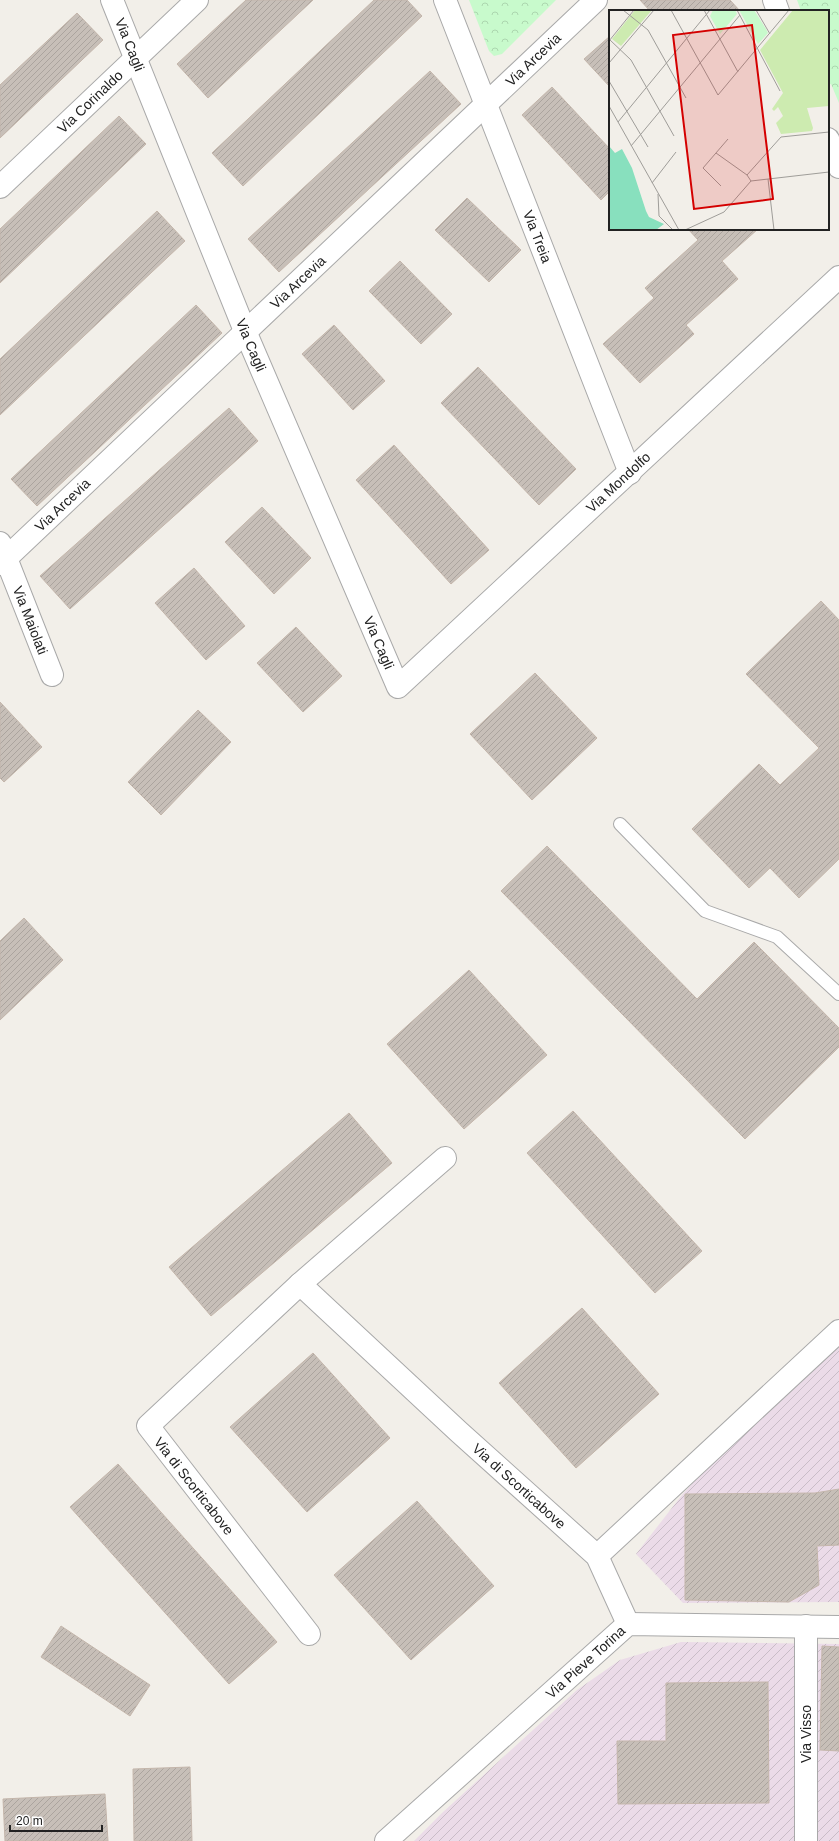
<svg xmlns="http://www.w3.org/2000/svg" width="839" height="1841" viewBox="0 0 839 1841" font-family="Helvetica,sans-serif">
<defs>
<pattern id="industrial-furrows" width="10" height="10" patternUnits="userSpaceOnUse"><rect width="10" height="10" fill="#ebdbe8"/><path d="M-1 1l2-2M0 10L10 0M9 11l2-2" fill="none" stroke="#c9bcc7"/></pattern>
<pattern id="park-crowns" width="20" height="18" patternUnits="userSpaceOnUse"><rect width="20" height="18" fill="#c8facc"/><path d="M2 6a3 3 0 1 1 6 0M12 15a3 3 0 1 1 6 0" fill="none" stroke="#acd6af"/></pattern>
<pattern id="building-hatch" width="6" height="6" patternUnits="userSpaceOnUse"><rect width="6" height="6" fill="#c7bfb8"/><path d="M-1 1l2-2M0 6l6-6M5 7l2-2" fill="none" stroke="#aba49e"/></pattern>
</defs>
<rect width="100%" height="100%" fill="#f2efe9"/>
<g fill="url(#industrial-furrows)">
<path d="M839,1344V1602L683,1603L636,1554L682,1495L720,1452Z"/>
<path d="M681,1642L839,1644V1841H414L442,1813L577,1690L620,1660Z"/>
</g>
<g fill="url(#park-crowns)">
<path d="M469,0H556L502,54L494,56L489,51Z"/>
<path d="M797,0H839V103L831,84L828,85V11H801Z"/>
</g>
<g fill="url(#building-hatch)" stroke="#c4b6ab">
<path d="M246,0H313L208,98L177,64Z"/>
<path d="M374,0H407L422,16L243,186L212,153Z"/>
<path d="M640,0H730L740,11H650Z"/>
<path d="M77,13L103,40L0,138V85Z"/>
<path d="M610,36V87L584,59Z"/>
<path d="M430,71L461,104L279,272L248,239Z"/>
<path d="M552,87L610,149V191L601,200L522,115Z"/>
<path d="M119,116L146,144L0,283V229Z"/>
<path d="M467,198L521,250L489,282L435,230Z"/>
<path d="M157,211L185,241L0,415V359Z"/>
<path d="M688,229H758L722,261L738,279L686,325L694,334L640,383L603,344L654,298L645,288L698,240Z"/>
<path d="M400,261L452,314L421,344L369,291Z"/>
<path d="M196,305L222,333L37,506L11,479Z"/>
<path d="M334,325L385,381L353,410L302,354Z"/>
<path d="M478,367L576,469L539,505L441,403Z"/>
<path d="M229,408L258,441L70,609L40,576Z"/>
<path d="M394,445L489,550L451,584L356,480Z"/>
<path d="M262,507L311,558L274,594L225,542Z"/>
<path d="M194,568L245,626L206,660L155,603Z"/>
<path d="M821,601L839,620V859L799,898L770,868L749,888L692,829L759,764L780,785L819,748L746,674Z"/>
<path d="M296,627L342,676L303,712L257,663Z"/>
<path d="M535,673L597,738L532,800L470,734Z"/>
<path d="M0,702L42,747L4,782L0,778Z"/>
<path d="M198,710L231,742L161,815L128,782Z"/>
<path d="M547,846L697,999L754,942L839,1028V1047L745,1139L501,891Z"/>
<path d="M24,918L63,960L0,1020V941Z"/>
<path d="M469,970L547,1055L464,1129L387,1044Z"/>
<path d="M573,1111L702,1251L655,1293L527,1153Z"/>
<path d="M349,1113L392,1163L211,1316L169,1267Z"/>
<path d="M582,1308L659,1394L576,1468L499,1383Z"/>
<path d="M313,1353L390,1438L307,1512L230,1427Z"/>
<path d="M118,1464L277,1642L229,1684L70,1507Z"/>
<path d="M839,1489V1545L817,1546L819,1585L789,1602L685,1600V1494L815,1493Z"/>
<path d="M417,1501L494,1586L411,1660L334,1575Z"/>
<path d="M61,1626L150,1685L130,1716L41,1657Z"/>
<path d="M822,1646L839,1647V1751L820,1750Z"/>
<path d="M768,1682L769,1803L618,1804L617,1741H666V1683Z"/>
<path d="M190,1767L192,1841H134L133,1769Z"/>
<path d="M105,1794L108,1841H5L3,1799Z"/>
</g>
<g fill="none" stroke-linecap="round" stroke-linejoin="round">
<defs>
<path id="lane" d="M620,824L705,911L777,937L839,994"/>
<g id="street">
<path id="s1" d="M112,0L245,331L398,687L839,277"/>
<path id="s2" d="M445,0L630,473"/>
<path d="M774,0L778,11"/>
<path d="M828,139L839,167"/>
<path id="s3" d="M0,187L197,0"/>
<path id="s4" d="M0,543L52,675"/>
<path id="s5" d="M0,564L596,0"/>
<path id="s6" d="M300,1284L459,1432L597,1556L628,1624"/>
<path d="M597,1556L839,1331"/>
<path d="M309,1634L148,1426L300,1284L445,1158"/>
<path id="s7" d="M386,1841L628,1624L839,1627"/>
<path d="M806,1841V1626"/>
</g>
</defs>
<use href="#lane" stroke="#a9a9a9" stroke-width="14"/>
<use href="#street" stroke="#a9a9a9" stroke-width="24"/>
<use href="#lane" stroke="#fff" stroke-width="12"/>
<use href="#street" stroke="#fff" stroke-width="22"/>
</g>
<g text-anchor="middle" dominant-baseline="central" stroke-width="3" stroke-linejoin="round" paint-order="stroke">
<g font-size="14" fill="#222" stroke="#fff">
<text stroke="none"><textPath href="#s1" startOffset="48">Via Cagli</textPath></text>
<text stroke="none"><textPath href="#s5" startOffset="734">Via Arcevia</textPath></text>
<text stroke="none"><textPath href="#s3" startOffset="124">Via Corinaldo</textPath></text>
<text stroke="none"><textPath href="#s2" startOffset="254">Via Treia</textPath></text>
<text stroke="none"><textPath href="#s5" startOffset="410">Via Arcevia</textPath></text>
<text stroke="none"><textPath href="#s1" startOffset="372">Via Cagli</textPath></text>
<text stroke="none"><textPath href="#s1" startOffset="1045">Via Mondolfo</textPath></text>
<text stroke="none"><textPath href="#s5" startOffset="86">Via Arcevia</textPath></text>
<text stroke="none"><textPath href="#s4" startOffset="83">Via Maiolati</textPath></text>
<text stroke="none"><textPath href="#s1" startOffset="696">Via Cagli</textPath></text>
<text transform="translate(194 1486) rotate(52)">Via di Scorticabove</text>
<text stroke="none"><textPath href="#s6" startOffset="298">Via di Scorticabove</textPath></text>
<text stroke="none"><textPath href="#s7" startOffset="268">Via Pieve Torina</textPath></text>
<text transform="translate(806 1734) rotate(-90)">Via Visso</text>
</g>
</g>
<g transform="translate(609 10)">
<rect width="220" height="220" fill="#f2efe9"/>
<path d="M26,0H43L12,36L3,29ZM184,0H220V96L198,98L204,118L203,121L172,124L167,113L174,106L169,97L165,101L163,99L174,83L151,40Z" fill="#cdebb0"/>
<path d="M104,0H126L128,4L111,24L101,6ZM130,0H145L157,19L159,23L149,34Z" fill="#c8facc"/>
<path d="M0,136L6,143L13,139L23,158L37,201L40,207L55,214L47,220H0Z" fill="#88e0be"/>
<path fill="none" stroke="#9f9d99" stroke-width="1" d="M14,0L39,20L77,88M62,0L109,85L180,0M95,0L129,62M128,0L171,81M147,0L161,24M1,30L22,50L65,126M0,31L25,0M0,53L45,0M0,71L39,137M0,96L70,220M9,112L101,0M22,136L131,5M107,143L138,165L142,171M138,165L172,127L220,122M159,169L165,220M43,173L67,142M112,176L94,158L119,129M49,184L50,206L64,220M76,220L115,202L142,171L220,162"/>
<path fill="#d40000" fill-opacity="0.15" stroke="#d40000" stroke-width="2" d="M143,15L164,189L85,199L64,25Z"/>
<rect width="220" height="220" fill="none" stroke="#222" stroke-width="2"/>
</g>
<path d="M10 1825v6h92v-6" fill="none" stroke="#222222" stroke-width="2"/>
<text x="16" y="1825" font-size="12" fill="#222222" stroke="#ffffff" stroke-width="3" paint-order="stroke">20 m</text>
</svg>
